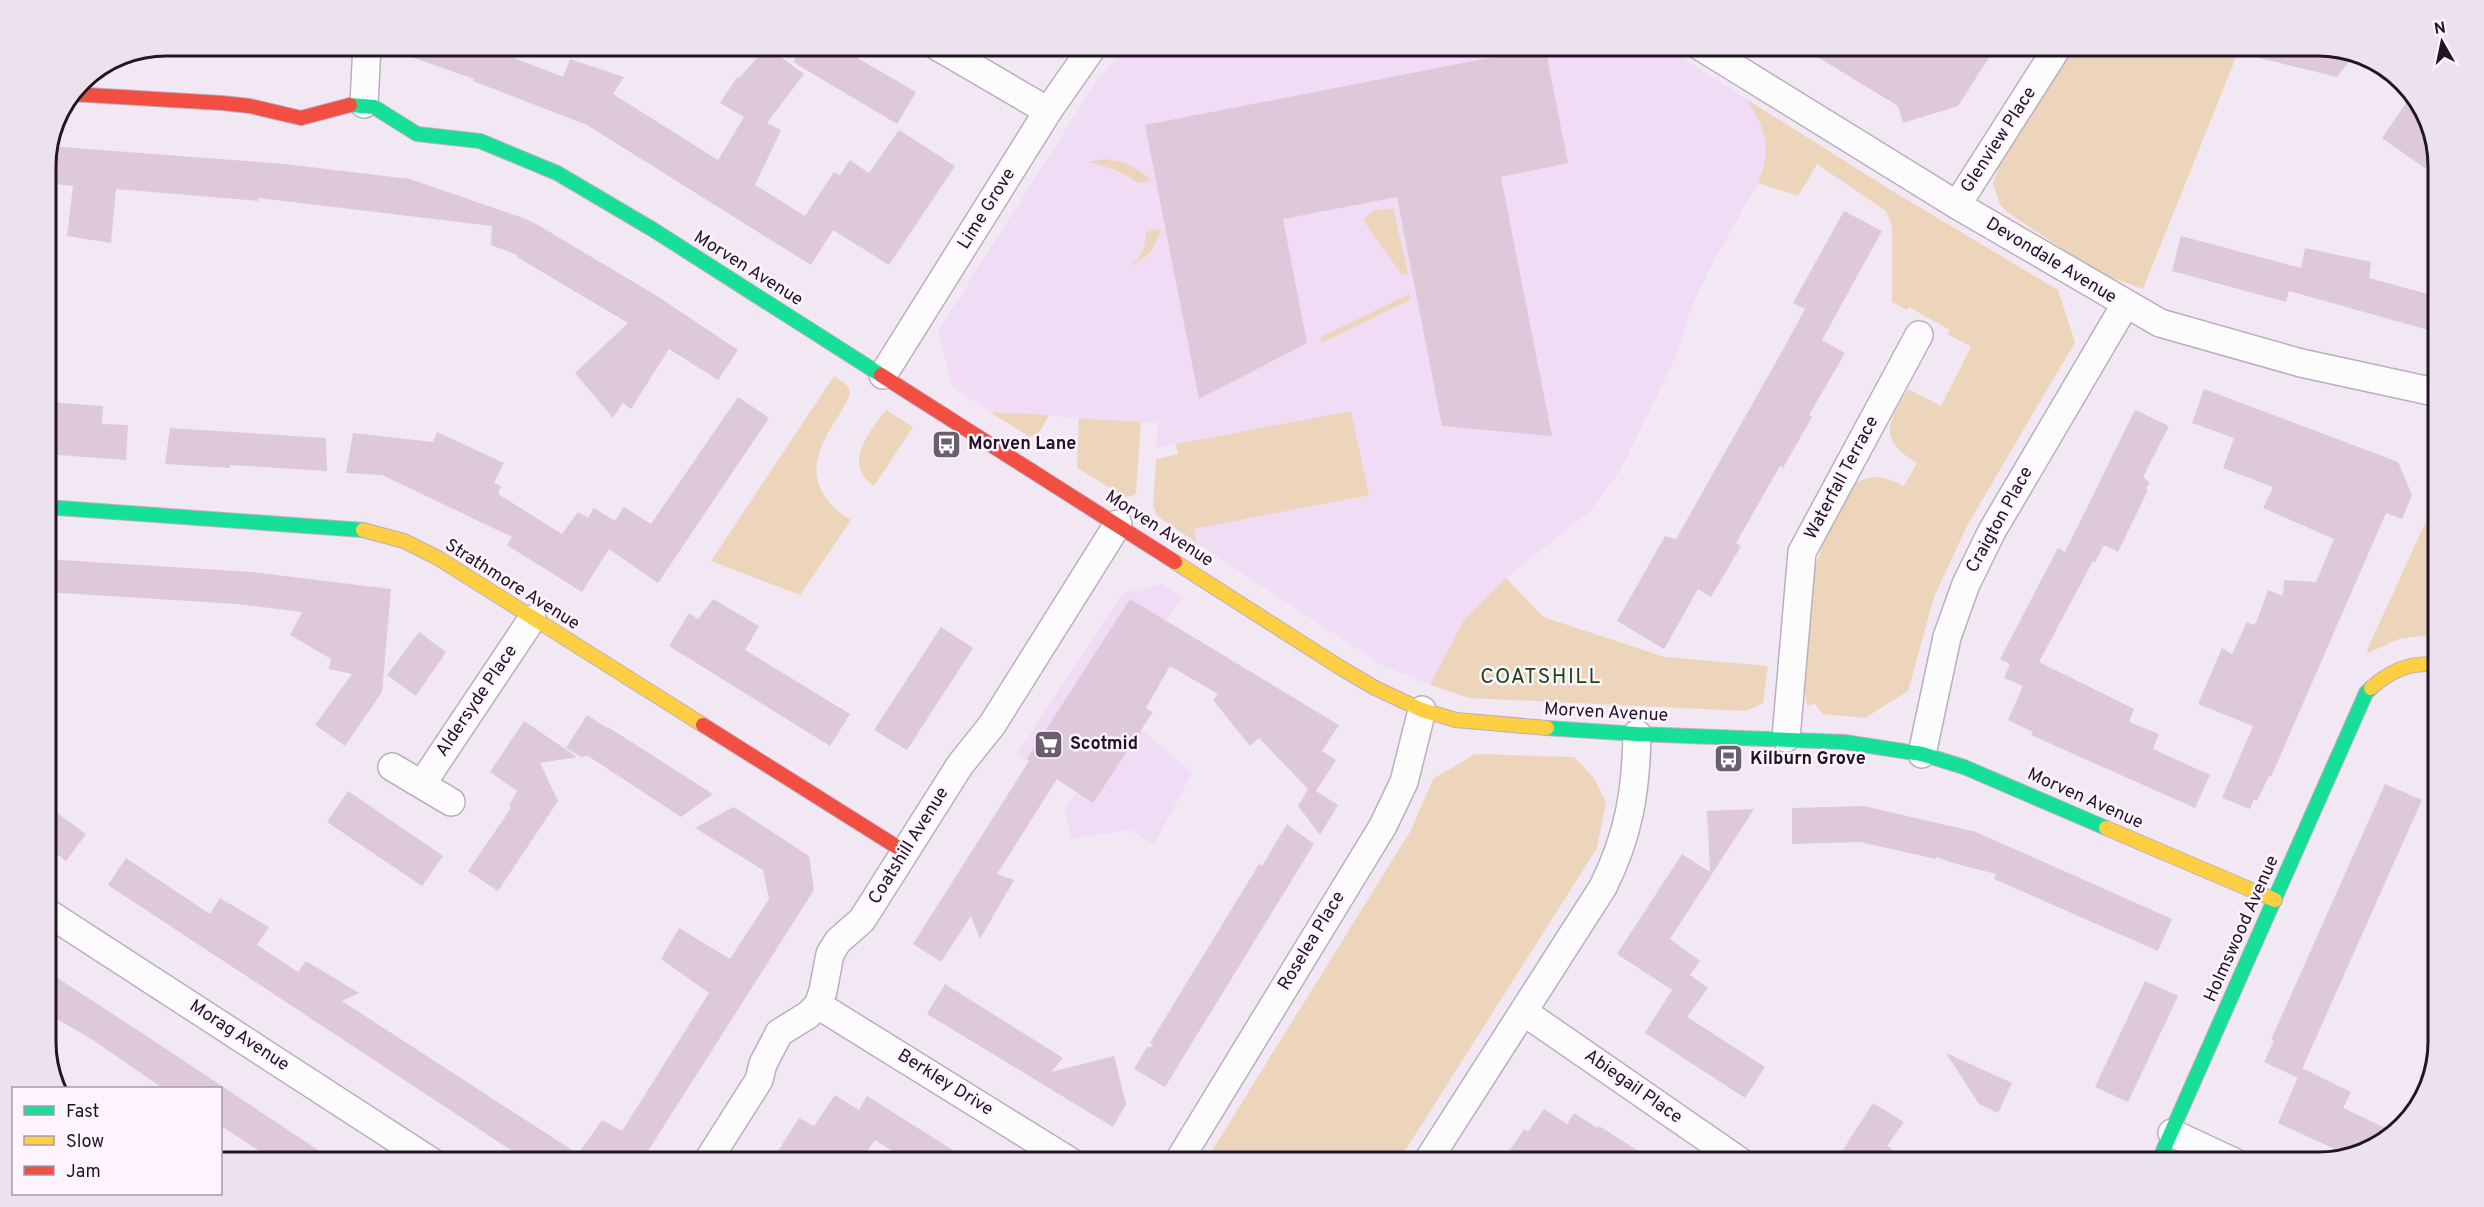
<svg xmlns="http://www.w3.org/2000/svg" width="2484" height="1207" viewBox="0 0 2484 1207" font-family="Overpass,sans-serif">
<rect width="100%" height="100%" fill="#f2e8f4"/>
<g fill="#f1dcf6">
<path d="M1129,45H1663L1746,99L1758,117L1766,137L1767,153L1764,168L1758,183L1711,266L1692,306L1674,361L1620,471L1591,510L1506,578L1465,620L1430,685L1380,664L1197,543L1176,444L1156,448L1158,423L990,412L952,387L938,331L1097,80Z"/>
<path d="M1162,584L1182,597L1165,622L1124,714L1192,773L1154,844L1130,830L1072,839L1064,809L1077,792L1017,754L1123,593Z"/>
</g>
<g fill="#ecd5bb">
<path d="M2075,45H2241L2143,289L2099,273L2007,212L2000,204L1993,184L2000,164Z"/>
<path d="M1746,99L1894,192L2058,290L2075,342L1968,524L1934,597L1908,691L1865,718L1823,714L1815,704L1807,706L1805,692L1806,675L1815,567L1827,533L1854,484C1873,472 1885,477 1904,486L1917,463C1877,439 1888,423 1908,389L1941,406L1971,347L1948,334L1950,330L1909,307L1907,310L1892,302V226L1886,211L1817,164L1798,196L1758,183C1772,148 1767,130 1746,99Z"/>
<path d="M1105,159C1125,161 1137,167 1152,181L1138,183C1121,171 1107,166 1087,162Z"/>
<path d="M1393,208L1408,273L1402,275L1363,220L1373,211Z"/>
<path d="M1161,228C1156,248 1147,258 1129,267C1142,257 1146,248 1146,232Z"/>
<path d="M1409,294L1410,300L1321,343V337Z"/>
<path d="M834,376L848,386L850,394C843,412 830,426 823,443C807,477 822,503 851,520L800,595L711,561Z"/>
<path d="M886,410L913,427L874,486C842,463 869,433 886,410Z"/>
<path d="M1351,411L1369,495L1194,529L1197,543L1157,516L1153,505L1156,459L1178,454L1176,444Z"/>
<path d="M990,412L1049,415L1040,431L1030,437Z"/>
<path d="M1079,418L1141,422L1136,493L1132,496L1125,497L1077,468Z"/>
<path d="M2439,493V638L2418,636L2399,639L2368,653L2367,650Z"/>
<path d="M1506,578L1543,617L1665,657L1768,666L1763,703L1746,711L1469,698L1430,685L1464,620Z"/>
<path d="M1475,754L1574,757L1593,777L1606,802L1597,848L1398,1162H1205L1411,830L1433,779Z"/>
</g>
<g fill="#ddc9d9">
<path d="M390,45H481L563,77L570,59L624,77L613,94L718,160L744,117L720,103L737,77L739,78L767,47L804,74L767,123L781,130L755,185L805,216L834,172L840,175L850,160L869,173L899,130L955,166L889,265L833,230L811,265L587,125L473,81L474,79L389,49Z"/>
<path d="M803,45H835L916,92L897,124L793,62Z"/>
<path d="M1798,45H1997L1958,106L1903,123L1898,106Z"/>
<path d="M2249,45H2319L2356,53L2337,77L2247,55Z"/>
<path d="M1545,47L1568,163L1501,177L1552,436L1442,426L1397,197L1283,219L1307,343L1199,399L1145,125Z"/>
<path d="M2413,93L2419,98L2439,158V178L2382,138Z"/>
<path d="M48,146L285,164L410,179L526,219L538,225L657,296L738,350L718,380L669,349L631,409L623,403L613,418L575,373L628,323L517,257V255L491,245L492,226L259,198L258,201L116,189L111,243L67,236L73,186L45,183V158Z"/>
<path d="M1844,211L1882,231L1822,340L1845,353L1809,415L1812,417L1783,468L1780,466L1736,543L1741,546L1711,597L1698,589L1664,649L1617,621L1665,536L1676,539L1784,348L1805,309L1793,303Z"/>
<path d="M2181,236L2301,268L2305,248L2371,262L2369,278L2439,297V333L2289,291L2286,302L2172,271Z"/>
<path d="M2204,389L2398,462L2412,495L2402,519L2386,513L2271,777L2269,776L2257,801L2254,799L2250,809L2222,798L2253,726L2198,704L2222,648L2232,654L2247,622L2253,625L2256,623L2268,590L2283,596L2284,580L2316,582L2334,539L2263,508L2273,487L2223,468L2234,438L2192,423Z"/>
<path d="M738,397L769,418L658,583L609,549L582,592L507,545L512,537L382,475L346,473L353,433L433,442L437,432L504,463L494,483L501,486L498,494L562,534L578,512L588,518L594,508L615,521L624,507L651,524Z"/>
<path d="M48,402L103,406L102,424L128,425L126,460L45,454Z"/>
<path d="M2135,410L2169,426L2143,477L2150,483L2146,488L2148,490L2118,552L2104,545L2095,562L2093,561L2039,662L2134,709L2129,722L2159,734L2153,749L2210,775L2195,808L2031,735L2033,732L2008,720L2023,686L2004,678L2010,664L2000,659L2058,548L2065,552Z"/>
<path d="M170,428L326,438L327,471L230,465V468L165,464Z"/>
<path d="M45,559L251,572L391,589L382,692L345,746L315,725L352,674L329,669L331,659L290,635L302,612L237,604L45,592Z"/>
<path d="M713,599L759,626L745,650L850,714L830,746L669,646L689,613L698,619Z"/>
<path d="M1130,599L1339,725L1322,751L1336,760L1316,791L1338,805L1320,835L1298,806L1308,789L1259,738L1250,746L1213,700L1218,694L1170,666L1146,708L1153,712L1093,803L1057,779L997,874L1014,880L980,939L971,916L941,962L913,944L1029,761L1027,759Z"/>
<path d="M941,627L973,648L907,750L874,730Z"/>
<path d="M419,632L446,652L416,696L387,675Z"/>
<path d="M587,715L607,728L608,727L713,794L681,817L588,756L581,757L566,748Z"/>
<path d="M524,721L577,757L540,763L558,801L498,891L468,871L511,808L509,806L517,791L490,772Z"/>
<path d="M2385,784L2422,800L2298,1078L2264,1062L2274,1041L2271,1040Z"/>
<path d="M348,791L443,856L422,886L327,822Z"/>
<path d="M45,804L86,834L66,861L45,845Z"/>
<path d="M1864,806L1976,832L2172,919L2158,951L1994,879L1996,874L1953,863L1937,857L1936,859L1860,842L1792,844V808Z"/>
<path d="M734,807L809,856L814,890L641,1162H529L108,885L126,858L210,914L220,898L269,927L257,945L298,972L306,961L359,993L342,1001L578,1154L602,1120L622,1131L709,993L661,959L679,928L730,959L769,899L763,870L695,828Z"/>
<path d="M1754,809L1670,939L1700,961L1690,975L1708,988L1687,1017L1765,1067L1745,1098L1645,1033L1672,990L1617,954L1682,854L1710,872L1707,811Z"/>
<path d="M1287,824L1314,844L1165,1087L1134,1069L1147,1047L1154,1046L1150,1043L1259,864L1262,866Z"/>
<path d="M45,970L142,1033L336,1162H276L220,1125V1089H164L93,1040L45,1012Z"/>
<path d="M2145,981L2178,996L2128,1102L2095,1087Z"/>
<path d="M945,984L1063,1058L1051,1072L1114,1056L1126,1104L1113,1127L927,1014Z"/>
<path d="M1946,1053L2012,1083L1998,1113L1979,1104Z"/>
<path d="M2302,1068L2351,1092L2343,1108L2394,1132L2385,1142L2346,1154L2278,1123Z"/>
<path d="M835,1095L859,1110L867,1096L972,1162H910L875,1140L859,1162H771L799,1118L814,1126Z"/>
<path d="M1873,1103L1904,1122L1887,1146L1911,1162H1835Z"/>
<path d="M1544,1109L1567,1124L1574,1113L1597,1128L1599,1126L1656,1162H1502L1524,1129L1528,1132Z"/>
</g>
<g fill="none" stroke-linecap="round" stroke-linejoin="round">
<defs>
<g id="street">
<path d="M935,45L1048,111"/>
<path d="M1698,45L1957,205L2160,323L2301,363L2439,393"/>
<path d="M364,104L367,45"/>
<path d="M1957,205L2059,45"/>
<path d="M883,375L1048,111L1094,45"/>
<path d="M1786,738L1802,552L1919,335"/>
<path d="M1922,754L1947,637L1966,584L1992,531L2125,305"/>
<path d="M392,767L451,802"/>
<path d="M422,784L532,619"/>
<path d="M45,911L432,1162"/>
<path d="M818,1005L1071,1162"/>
<path d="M1524,1012L1741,1162"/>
<path d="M2172,1133L2234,1162"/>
<path d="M707,1162L759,1080L763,1064L779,1033L808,1015L818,1005L823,991L830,954L838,941L862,920L960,765L992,725L1118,524"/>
<path d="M1178,1162L1383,826L1404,782L1422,710"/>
<path d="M1427,1162L1603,887C1629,835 1636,791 1637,734"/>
</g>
<g id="fast">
<path d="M350,105L374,107L417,134L480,141L557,173L652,229L881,375"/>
<path d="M45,507L363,530"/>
<path d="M1547,728L1637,734L1844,742L1922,754L1964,767L2106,828"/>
<path d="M2158,1162L2366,693L2371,688"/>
</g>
<g id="slow">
<path d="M363,530L404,541L438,558L703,725"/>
<path d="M1175,562L1341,668L1375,688L1422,710L1456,720L1547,728"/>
<path d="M2371,688C2391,670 2412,661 2439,665"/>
<path d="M2106,828L2275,900"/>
</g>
<g id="jam">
<path d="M71,94L222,103L250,106L301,118L350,105"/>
<path d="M881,375L1175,562"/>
<path d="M703,725L905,852"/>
</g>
</defs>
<use href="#street" stroke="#bbaebe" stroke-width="30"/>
<use href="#fast" stroke="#bbaebe" stroke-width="16"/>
<use href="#slow" stroke="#bbaebe" stroke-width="16"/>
<use href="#jam" stroke="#bbaebe" stroke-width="16"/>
<use href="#street" stroke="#fdfcfd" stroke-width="27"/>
<use href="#fast" stroke="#16e098" stroke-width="14"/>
<use href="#slow" stroke="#ffcf43" stroke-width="14"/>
<use href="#jam" stroke="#f24e42" stroke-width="14"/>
</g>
<defs>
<symbol id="bus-square" viewBox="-11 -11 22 22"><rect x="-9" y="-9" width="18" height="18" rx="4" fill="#6b5e6f" stroke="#fdf4ff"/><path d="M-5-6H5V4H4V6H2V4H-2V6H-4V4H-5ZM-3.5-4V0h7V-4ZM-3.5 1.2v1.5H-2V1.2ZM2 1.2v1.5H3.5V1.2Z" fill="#fff"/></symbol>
<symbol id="supermarket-square" viewBox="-11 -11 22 22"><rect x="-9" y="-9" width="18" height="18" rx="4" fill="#6b5e6f" stroke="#fdf4ff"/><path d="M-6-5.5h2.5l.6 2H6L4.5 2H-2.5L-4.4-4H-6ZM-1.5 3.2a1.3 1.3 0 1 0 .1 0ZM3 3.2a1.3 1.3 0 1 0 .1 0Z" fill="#fff"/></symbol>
</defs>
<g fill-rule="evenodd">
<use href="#bus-square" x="930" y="428" width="33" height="33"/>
<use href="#supermarket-square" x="1032" y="728" width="33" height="33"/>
<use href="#bus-square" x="1712" y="742" width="33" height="33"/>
</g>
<g text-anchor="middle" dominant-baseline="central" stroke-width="5" stroke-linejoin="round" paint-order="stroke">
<g font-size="18" fill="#231327" stroke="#fdf4ff">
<text transform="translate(1999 140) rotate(-57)">Glenview Place</text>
<text transform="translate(987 209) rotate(-58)">Lime Grove</text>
<text transform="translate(2051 261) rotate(31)">Devondale Avenue</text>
<text transform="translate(748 269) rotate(32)">Morven Avenue</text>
<text transform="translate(1842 478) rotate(-62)">Waterfall Terrace</text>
<text transform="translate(2000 520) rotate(-61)">Craigton Place</text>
<text transform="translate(1159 529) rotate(33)">Morven Avenue</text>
<text transform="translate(512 585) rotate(32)">Strathmore Avenue</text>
<text transform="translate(477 701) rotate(-56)">Aldersyde Place</text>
<text transform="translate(1606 713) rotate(3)">Morven Avenue</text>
<text transform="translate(2085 799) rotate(24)">Morven Avenue</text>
<text transform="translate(909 846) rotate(-58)">Coatshill Avenue</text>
<text transform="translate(2242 929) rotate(-66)">Holmswood Avenue</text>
<text transform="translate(1312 941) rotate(-59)">Roselea Place</text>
<text transform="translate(239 1036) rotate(33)">Morag Avenue</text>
<text transform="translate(945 1083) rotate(32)">Berkley Drive</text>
<text transform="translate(1633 1087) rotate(35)">Abiegail Place</text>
</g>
<g font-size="18" font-weight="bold" fill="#231327" stroke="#fdf4ff" text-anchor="start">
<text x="968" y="444">Morven Lane</text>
<text x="1070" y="744">Scotmid</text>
<text x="1750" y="759">Kilburn Grove</text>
</g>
<g font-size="21" letter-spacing="1.5" fill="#18460b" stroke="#fdf4ff">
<text x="1541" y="677">COATSHILL</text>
</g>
</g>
<path d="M0 0H2484V1207H0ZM166 56H2318A110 110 0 0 1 2428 166V1042A110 110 0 0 1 2318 1152H166A110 110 0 0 1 56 1042V166A110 110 0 0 1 166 56Z" fill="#ece2ee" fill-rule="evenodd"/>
<path fill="none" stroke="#231327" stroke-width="3" d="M166 56H2318A110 110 0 0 1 2428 166V1042A110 110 0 0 1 2318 1152H166A110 110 0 0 1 56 1042V166A110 110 0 0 1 166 56Z"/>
<rect x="12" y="1087" width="210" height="108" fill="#fdf4ff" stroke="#a69aa9" stroke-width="1.5"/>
<rect x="24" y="1106" width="30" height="9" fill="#16e098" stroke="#a69aa9" stroke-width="1.5"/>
<text x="66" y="1117" font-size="18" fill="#231327">Fast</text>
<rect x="24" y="1136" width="30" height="9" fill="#ffcf43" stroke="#a69aa9" stroke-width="1.5"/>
<text x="66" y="1147" font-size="18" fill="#231327">Slow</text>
<rect x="24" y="1166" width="30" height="9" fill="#f24e42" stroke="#a69aa9" stroke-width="1.5"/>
<text x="66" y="1177" font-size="18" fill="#231327">Jam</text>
<g transform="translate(2442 42) rotate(351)" stroke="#fdf4ff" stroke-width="4.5" paint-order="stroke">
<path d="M0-4.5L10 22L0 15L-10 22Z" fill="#231327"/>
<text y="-9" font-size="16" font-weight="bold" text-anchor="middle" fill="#231327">N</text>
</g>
</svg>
